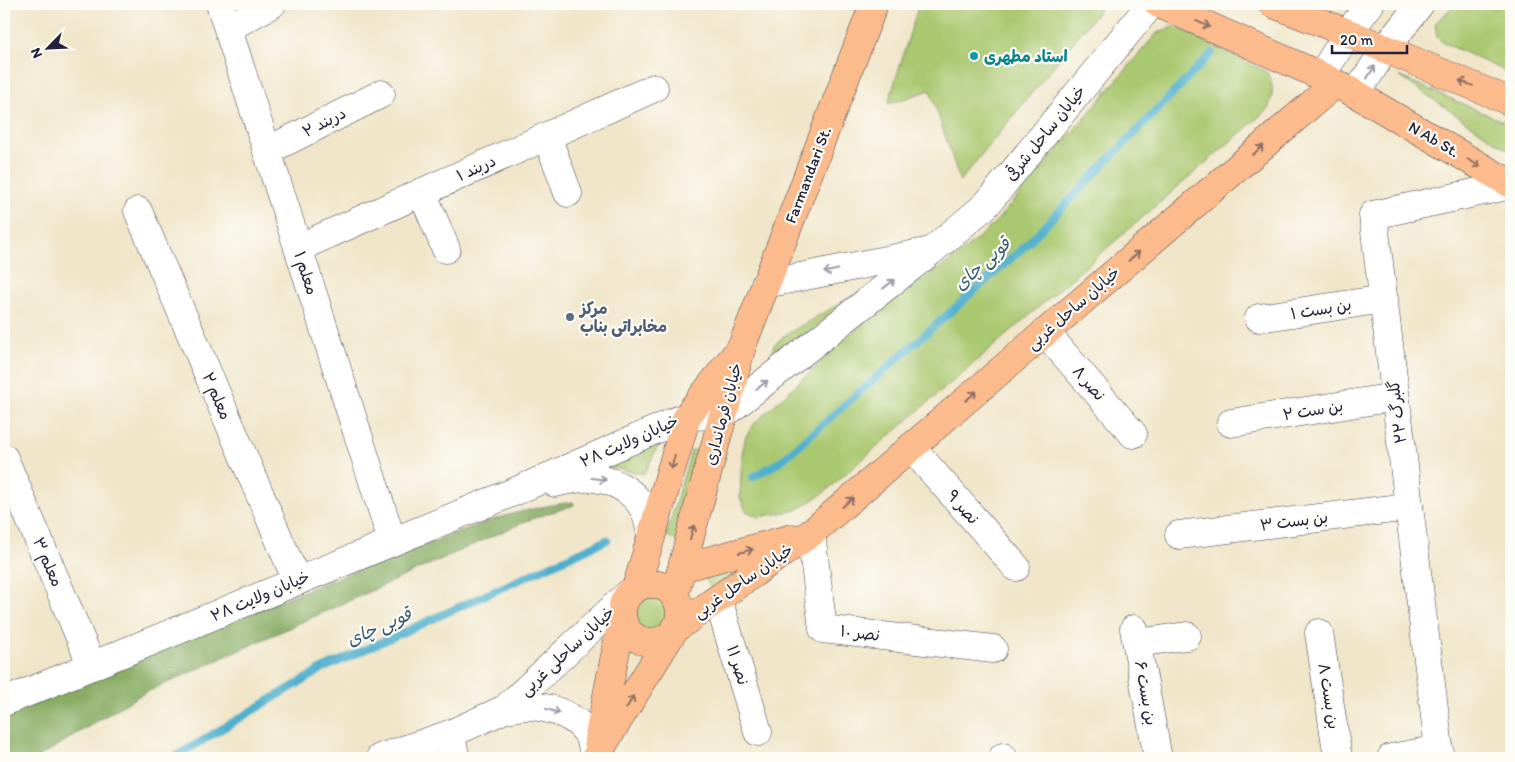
<svg xmlns="http://www.w3.org/2000/svg" width="1515" height="762" viewBox="0 0 1515 762" font-family="Itim,'Playpen Sans Arabic',sans-serif">
<rect width="100%" height="100%" fill="#fdfcf7"/>
<filter id="ink" filterUnits="userSpaceOnUse"><feTurbulence type="fractalNoise" baseFrequency=".02" numOctaves="2"/><feDisplacementMap in="SourceGraphic" scale="10" xChannelSelector="R" yChannelSelector="G"/><feConvolveMatrix kernelMatrix="1 2 1 2 8 2 1 2 1" color-interpolation-filters="sRGB"/></filter>
<filter id="wash" filterUnits="userSpaceOnUse"><feTurbulence type="fractalNoise" baseFrequency=".0096" numOctaves="4" result="noise"/><feDisplacementMap in="SourceGraphic" scale="20" xChannelSelector="R" yChannelSelector="G"/><feGaussianBlur stdDeviation="1.12" result="paint"/><feColorMatrix in="noise" values="0 0 0 0 0 0 0 0 0 0 0 0 0 0 0 0 0 1.4 0 .05"/><feComposite in="paint" operator="in"/></filter>
<g filter="url(#wash)">
<rect width="100%" height="100%" fill="#f0e5c8"/>
<g fill="#aac86f" stroke="#667555">
<path d="M919,4H1088L1101,8L960,181L930,90L888,104Z"/>
<path d="M1456,4H1511V74L1442,42L1437,37L1435,23Z"/>
<path d="M1174,26L1267,72C1274,87 1274,93 1268,109L821,495L797,510L776,514L758,517L746,511L740,497L742,454L746,436L755,423L870,316L956,257L994,224L1157,33Z"/>
<path d="M1399,76L1511,125V152Z"/>
<path d="M861,291L769,363L774,345L782,337Z"/>
<path d="M660,442L644,474L593,464Z"/>
<path d="M695,450L700,451L679,539L675,540L666,535L691,451Z"/>
<path d="M749,562L713,591L706,580L705,574Z"/>
<path d="M649,591C660,592 678,603 672,617C669,623 664,628 660,634C648,637 639,634 631,624L630,605Z"/>
</g>
<path fill="#87ac62" stroke="#54674e" d="M573,502L574,505L526,521L140,695L37,758H4V718C131,663 258,607 389,558C449,536 508,509 573,502Z"/>
<g fill="none" stroke-linecap="round" stroke-linejoin="round">
<g stroke="#4dafcc" stroke-width="8">
<path d="M753,477L781,461L1023,248L1212,53"/>
<path d="M173,758L322,669L607,540"/>
</g>
</g>
</g>
<g filter="url(#ink)">
<g fill="none" stroke-linecap="round" stroke-linejoin="round">
<defs>
<g id="minor">
<path d="M220,4L392,541"/>
<path d="M228,28L272,4"/>
<path d="M1321,76L1348,33L1370,4"/>
<path d="M1356,94L1385,49L1420,4"/>
<path d="M547,136L568,193"/>
<path d="M267,151L381,94"/>
<path d="M422,192L446,249"/>
<path d="M138,211L297,581"/>
<path d="M298,248L654,88"/>
<path d="M765,284L926,252"/>
<path d="M1259,318L1384,299"/>
<path d="M1045,332L1133,434"/>
<path d="M1231,423L1395,397"/>
<path d="M911,447L1016,567"/>
<path d="M4,458L92,666"/>
<path d="M555,483C563,481 573,479 582,478C608,476 638,490 647,517C649,523 650,530 651,536"/>
<path d="M811,533L823,629L993,649"/>
<path d="M1179,535L1409,507"/>
<path d="M718,599L758,732"/>
<path d="M1134,629L1158,758"/>
<path d="M1319,633L1338,758"/>
<path d="M1137,643L1187,636"/>
<path d="M4,702L516,491L687,416L723,415L930,252L986,205L1151,4"/>
<path d="M505,709C513,708 523,705 532,706C553,708 581,717 590,739C593,745 593,752 594,758"/>
<path d="M450,734L456,758"/>
<path d="M1003,757V758"/>
<path d="M380,758L450,734L505,709L629,593"/>
<path d="M1391,758L1439,749L1373,215L1511,185"/>
</g>
<g id="major">
<path d="M1159,4L1321,76L1356,94L1511,184"/>
<path d="M1273,4L1348,33L1511,102"/>
<path d="M742,346L874,4"/>
<path d="M682,568L792,538"/>
<circle cx="651" cy="613" r="29"/>
<path d="M636,588L687,416L742,346L674,596"/>
<path d="M676,628L811,533L1335,84"/>
<path d="M598,741L622,620"/>
<path d="M595,758L671,635"/>
</g>
</defs>
<use href="#minor" stroke="#413f50" stroke-width="29"/>
<use href="#major" stroke="#413f50" stroke-width="29"/>
<use href="#minor" stroke="#fff" stroke-width="28"/>
<use href="#major" stroke="#fbbb8c" stroke-width="28"/>
</g>
<defs><path id="oneway-shaft" d="M-6 0H5M1.5-3L5.5 0L1.5 3" fill="none" stroke-width="1.6" stroke-linecap="round" stroke-linejoin="round" transform="scale(1.25)"/></defs>
<g stroke="#8e6e64">
<use href="#oneway-shaft" transform="translate(1203 24) rotate(24)"/>
<use href="#oneway-shaft" transform="translate(1466 83) rotate(-158)"/>
<use href="#oneway-shaft" transform="translate(1258 150) rotate(-41)"/>
<use href="#oneway-shaft" transform="translate(1474 163) rotate(30)"/>
<use href="#oneway-shaft" transform="translate(1134 256) rotate(-41)"/>
<use href="#oneway-shaft" transform="translate(971 396) rotate(-41)"/>
<use href="#oneway-shaft" transform="translate(673 462) rotate(106)"/>
<use href="#oneway-shaft" transform="translate(848 502) rotate(-41)"/>
<use href="#oneway-shaft" transform="translate(692 532) rotate(-75)"/>
<use href="#oneway-shaft" transform="translate(746 551) rotate(-15)"/>
<use href="#oneway-shaft" transform="translate(630 702) rotate(-59)"/>
</g>
<g stroke="#9c9ca7">
<use href="#oneway-shaft" transform="translate(1371 72) rotate(-58)"/>
<use href="#oneway-shaft" transform="translate(831 271) rotate(169)"/>
<use href="#oneway-shaft" transform="translate(889 284) rotate(-38)"/>
<use href="#oneway-shaft" transform="translate(762 385) rotate(-38)"/>
<use href="#oneway-shaft" transform="translate(599 479) rotate(7)"/>
<use href="#oneway-shaft" transform="translate(553 711) rotate(18)"/>
</g>
</g>
<circle fill="#0f9aa8" stroke="#fdfcf7" stroke-width="2" cx="974" cy="56" r="5"/>
<circle fill="#5c6f8a" stroke="#fdfcf7" stroke-width="2" cx="570" cy="317" r="5"/>
<g text-anchor="middle" dominant-baseline="central" stroke-width="4.5" stroke-linejoin="round" paint-order="stroke">
<g font-size="16" font-weight="bold" fill="#0d838f" stroke="#fdfcf7" text-anchor="start">
<text x="984" y="56">استاد مطهری</text>
</g>
<g font-size="16" fill="#22223b" stroke="#fdfcf7">
<text transform="translate(324 122) rotate(-27)">دربند ۲</text>
<text transform="translate(1045 133) rotate(-51)">خیابان ساحل شرقی</text>
<text transform="translate(1434 139) rotate(30)">N Ab St.</text>
<text transform="translate(476 168) rotate(-24)">دربند ۱</text>
<text transform="translate(808 175) rotate(-69)">Farmandari St.</text>
<text transform="translate(306 273) rotate(72)">معلم ۱</text>
<text transform="translate(1073 308) rotate(-41)">خیابان ساحل غربی</text>
<text transform="translate(1321 309) rotate(-9)">بن بست ۱</text>
<text transform="translate(1089 383) rotate(49)">نصر ۸</text>
<text transform="translate(217 396) rotate(67)">معلم ۲</text>
<text transform="translate(1313 410) rotate(-9)">بن ست ۲</text>
<text transform="translate(1397 412) rotate(-97)">گلبرگ ۲۲</text>
<text transform="translate(723 414) rotate(-75)">خیابان فرمانداری</text>
<text transform="translate(629 441) rotate(-24)">خیابان ولایت ۲۸</text>
<text transform="translate(963 507) rotate(49)">نصر ۹</text>
<text transform="translate(1294 521) rotate(-7)">بن بست ۳</text>
<text transform="translate(48 562) rotate(67)">معلم ۳</text>
<text transform="translate(743 581) rotate(-35)">خیابان ساحل غربی</text>
<text transform="translate(260 596) rotate(-23)">خیابان ولایت ۲۸</text>
<text transform="translate(860 633) rotate(7)">نصر ۱۰</text>
<text transform="translate(567 651) rotate(-43)">خیابان ساحلی غربی</text>
<text transform="translate(738 665) rotate(73)">نصر ۱۱</text>
<text transform="translate(1146 693) rotate(80)">بن بست ۶</text>
<text transform="translate(1329 696) rotate(81)">بن بست ۸</text>
</g>
<g font-size="16" font-weight="bold" fill="#4e5e75" stroke="#fdfcf7" text-anchor="start">
<text x="580" y="308">مرکز<tspan x="580" dy="18">مخابراتی بناب</tspan></text>
</g>
<g font-size="18" font-style="italic" fill="#335a75" stroke="#fdfcf7">
<text transform="translate(982 264) rotate(-42)">قوبی چای</text>
<text transform="translate(379 627) rotate(-24)">قوبی چای</text>
</g>
</g>
<rect width="1515" height="762" fill="none" stroke="#fdfcf7" stroke-width="20"/>
<g transform="translate(48 48) rotate(246)" stroke="#fdfcf7" stroke-width="4" paint-order="stroke">
<path d="M0-4L9 19L0 12L-9 19Z" fill="#22223b"/>
<text y="-8" font-size="14" font-weight="bold" text-anchor="middle" fill="#22223b">N</text>
</g>
<path d="M1332 45v8h75v-8" fill="none" stroke="#22223b" stroke-width="2.5"/>
<text x="1340" y="45" font-size="15" fill="#22223b" stroke="#fdfcf7" stroke-width="4" paint-order="stroke">20 m</text>
</svg>
